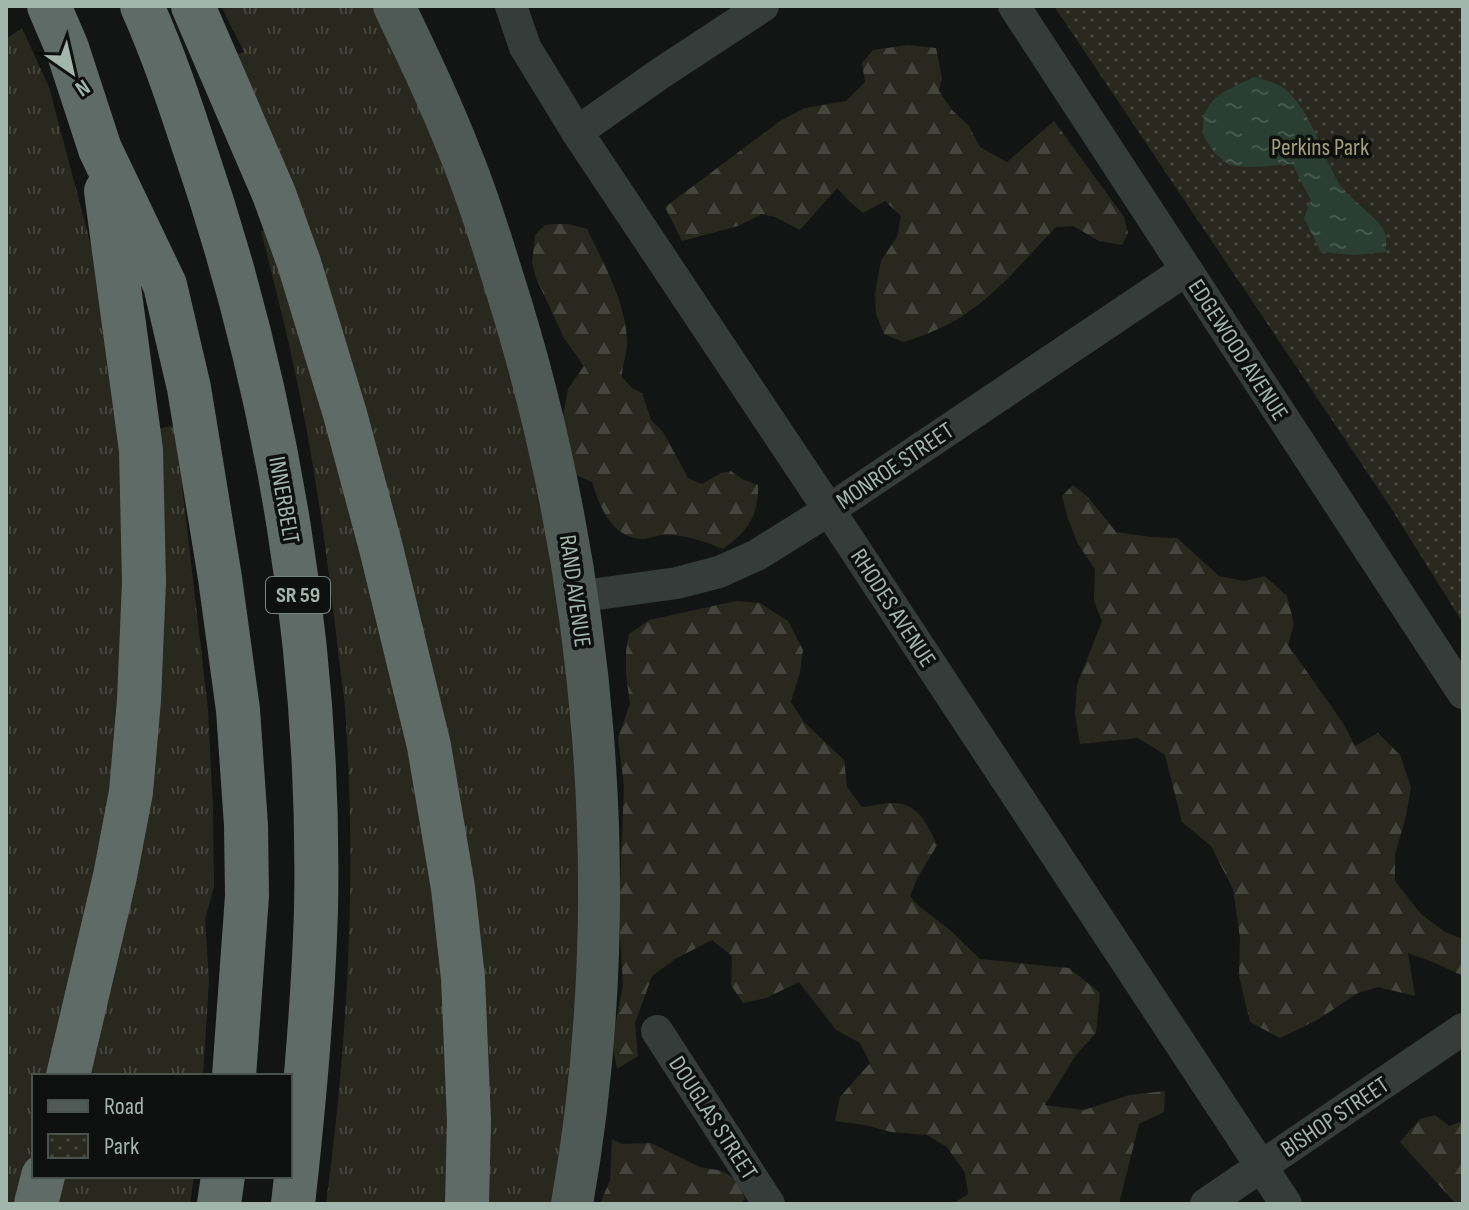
<svg xmlns="http://www.w3.org/2000/svg" width="1469" height="1210" viewBox="0 0 1469 1210" font-family="'Sofia Sans Condensed',sans-serif">
<defs>
<pattern id="grass-tufts" width="24" height="20" patternUnits="userSpaceOnUse" patternTransform="scale(2)"><rect width="24" height="20" fill="#28281f"/><path d="M3 7l-1-3M5 7V3M7 7l1-3M15 17l-1-3M17 17v-4M19 17l1-3" fill="none" stroke="#44453d"/></pattern>
<pattern id="forest-firs" width="22" height="20" patternUnits="userSpaceOnUse" patternTransform="scale(2)"><rect width="22" height="20" fill="#28281f"/><path d="M5 1l3.5 6h-7zM16 11l3.5 6h-7z" fill="#44453d"/></pattern>
<pattern id="park-dots" width="8" height="8" patternUnits="userSpaceOnUse" patternTransform="scale(2)"><rect width="8" height="8" fill="#28281f"/><path d="M2 2h.1M6 6h.1" fill="none" stroke="#44453d" stroke-width="1.8" stroke-linecap="round"/></pattern>
<pattern id="water-ripples" width="26" height="14" patternUnits="userSpaceOnUse" patternTransform="scale(2)"><rect width="26" height="14" fill="#2b3e32"/><path d="M2 4q2-2 4 0t4 0M15 11q2-2 4 0t4 0" fill="none" stroke="#47584d"/></pattern>
</defs>
<rect width="100%" height="100%" fill="#131514"/>
<g fill="url(#grass-tufts)">
<path d="M221,6H375L398,45L494,291L562,597L586,898L558,1204H477L471,990L234,55L244,52Z"/>
<path d="M22,28L49,87L106,302L126,463L127,716L53,1076H34V1153L21,1204H6V39Z"/>
<path d="M273,228L431,816L458,1204H326C348,1040 357,874 345,708C343,686 339,664 337,642C326,544 312,445 290,349C281,310 271,270 261,231Z"/>
<path d="M175,425L208,709L213,808L214,886L205,920L209,980L203,1076H82L150,431Z"/>
<path d="M56,1176H194L190,1204H49Z"/>
</g>
<g fill="url(#forest-firs)">
<path d="M908,45L936,48L942,78L939,91L952,110L969,126L980,147L1007,162L1054,121L1124,217L1128,233L1122,245L1099,241L1073,226L1056,227C1029,255 1003,287 971,310C953,324 924,336 903,342L884,334L876,314L875,293L881,261L897,237L901,216L885,201L863,213L848,200L837,188L800,230L775,217L762,214L738,226L682,241L665,207L780,121L805,108L846,101L865,82L862,63L873,50Z"/>
<path d="M554,224H568L587,229C604,265 625,300 627,340C628,353 622,364 622,377L632,388L642,393L651,420L663,432L688,478L702,484L721,473L731,471L742,479L758,485C759,516 747,532 723,549C706,542 687,535 668,535C659,534 651,539 643,539C612,538 600,508 592,482L573,474L559,436L568,389L584,366L564,338L536,278L532,263L535,235L545,225Z"/>
<path d="M1073,485L1088,497L1116,532L1151,537L1177,538L1219,576L1244,581L1265,576L1287,596L1294,624L1288,645L1343,723L1355,746L1378,733L1400,755L1411,787L1406,816L1395,855V881L1421,914L1445,932L1463,939V976L1435,963L1408,953L1415,996L1378,987L1358,993L1317,1020L1280,1038L1250,1022L1239,976L1240,938L1233,889L1211,846L1182,822L1165,755L1138,738L1080,744L1075,714L1077,685L1102,621L1094,601L1095,569L1078,544L1068,519L1062,496Z"/>
<path d="M736,601L760,603L788,621L803,650L800,672L791,702L804,722L844,760L847,787L862,807C869,807 873,805 881,804C914,798 925,818 937,845L917,879L910,896L919,906L951,931L980,959L1069,968L1100,993L1096,1033L1076,1055L1045,1105L1084,1110L1129,1095L1165,1091L1164,1112L1139,1124L1119,1204H952L968,1194L965,1173L947,1147L927,1135L891,1132L865,1125L835,1121L840,1097L870,1063L860,1043L836,1030L799,982L766,998L743,1003L731,985L732,956L712,940L675,959L652,976L635,1023L638,1056L617,1069L612,1042L623,985L619,916L624,786L618,738L630,704L626,674V651L629,634L649,620Z"/>
<path d="M1435,1115L1449,1126L1463,1121V1204H1456L1400,1142L1420,1119Z"/>
<path d="M612,1139L622,1144L651,1143L700,1167L722,1171L738,1181L745,1199L740,1204H600L610,1180Z"/>
</g>
<path fill="url(#park-dots)" d="M1054,6H1463V623L1389,505Z"/>
<path fill="url(#water-ripples)" d="M1254,77C1269,81 1282,84 1292,96C1314,120 1322,155 1339,183C1350,201 1378,216 1385,233C1387,238 1386,246 1386,252L1354,255L1321,252L1304,218L1311,200L1292,164C1279,165 1242,169 1230,165C1222,162 1212,150 1208,143C1203,137 1203,133 1203,125C1204,96 1232,88 1254,77Z"/>
<g fill="none" stroke-linecap="round" stroke-linejoin="round">
<g stroke="#353c3a" stroke-width="32">
<path d="M511,6L525,47L577,132L829,510L1286,1204"/>
<path d="M1014,6L1463,693"/>
<path d="M577,132L661,73L763,6"/>
<path d="M576,597L677,583L719,572L757,555L829,510L1186,270"/>
<path d="M657,1031L769,1204"/>
<path d="M1206,1204L1463,1029"/>
</g>
<path stroke="#4f5956" stroke-width="42" d="M394,6C418,56 442,106 462,158C478,197 490,236 502,275C597,571 626,898 572,1204"/>
<g stroke="#5f6b67" stroke-width="44">
<path d="M49,6L67,48L100,149L165,285L189,388L220,578L238,710L246,825L247,896L234,1076"/>
<path d="M142,6C163,53 179,101 195,150C278,393 321,653 316,910C313,1009 304,1106 293,1204"/>
<path d="M193,6L274,194L299,263L345,414L381,548L429,746L453,888L463,978L469,1121L467,1204"/>
<path d="M68,1076L115,876L131,792L139,700L144,582L141,450L106,191"/>
<path d="M36,1204L43,1176"/>
<path d="M219,1204L223,1176"/>
</g>
</g>
<g text-anchor="middle" dominant-baseline="central" stroke-width="7" stroke-linejoin="round" paint-order="stroke">
<rect fill="#0e100f" stroke="#76847e" stroke-width="2" x="266" y="577" width="64" height="36" rx="6"/>
<g font-size="22" font-weight="bold" fill="#a3b6ae">
<text x="298" y="595">SR 59</text>
</g>
<g font-size="24" fill="#a3a078" stroke="#0e100f">
<text x="1320" y="147">Perkins Park</text>
</g>
<g font-size="24" fill="#a3b6ae" stroke="#0e100f">
<text transform="translate(1238 350) rotate(57)">EDGEWOOD AVENUE</text>
<text transform="translate(895 466) rotate(-34)">MONROE STREET</text>
<text transform="translate(284 500) rotate(80)">INNERBELT</text>
<text transform="translate(575 591) rotate(82)">RAND AVENUE</text>
<text transform="translate(893 608) rotate(57)">RHODES AVENUE</text>
<text transform="translate(1335 1117) rotate(-34)">BISHOP STREET</text>
<text transform="translate(713 1118) rotate(57)">DOUGLAS STREET</text>
</g>
</g>
<rect width="1469" height="1210" fill="none" stroke="#a3b6ae" stroke-width="16"/>
<rect x="32" y="1074" width="260" height="104" fill="#0e100f" stroke="#4a524f" stroke-width="2"/>
<rect x="48" y="1100" width="40" height="12" fill="#4f5956" stroke="#4a524f" stroke-width="2"/>
<text x="104" y="1114" font-size="24" fill="#a3b6ae">Road</text>
<rect x="48" y="1134" width="40" height="24" fill="url(#park-dots)" stroke="#4a524f" stroke-width="2"/>
<text x="104" y="1154" font-size="24" fill="#a3b6ae">Park</text>
<g transform="translate(72 72) rotate(146)" stroke="#0e100f" stroke-width="6" paint-order="stroke">
<path d="M0-6L14 30L0 20L-14 30Z" fill="#a3b6ae"/>
<text y="-12" font-size="22" font-weight="bold" text-anchor="middle" fill="#a3b6ae">N</text>
</g>
</svg>
